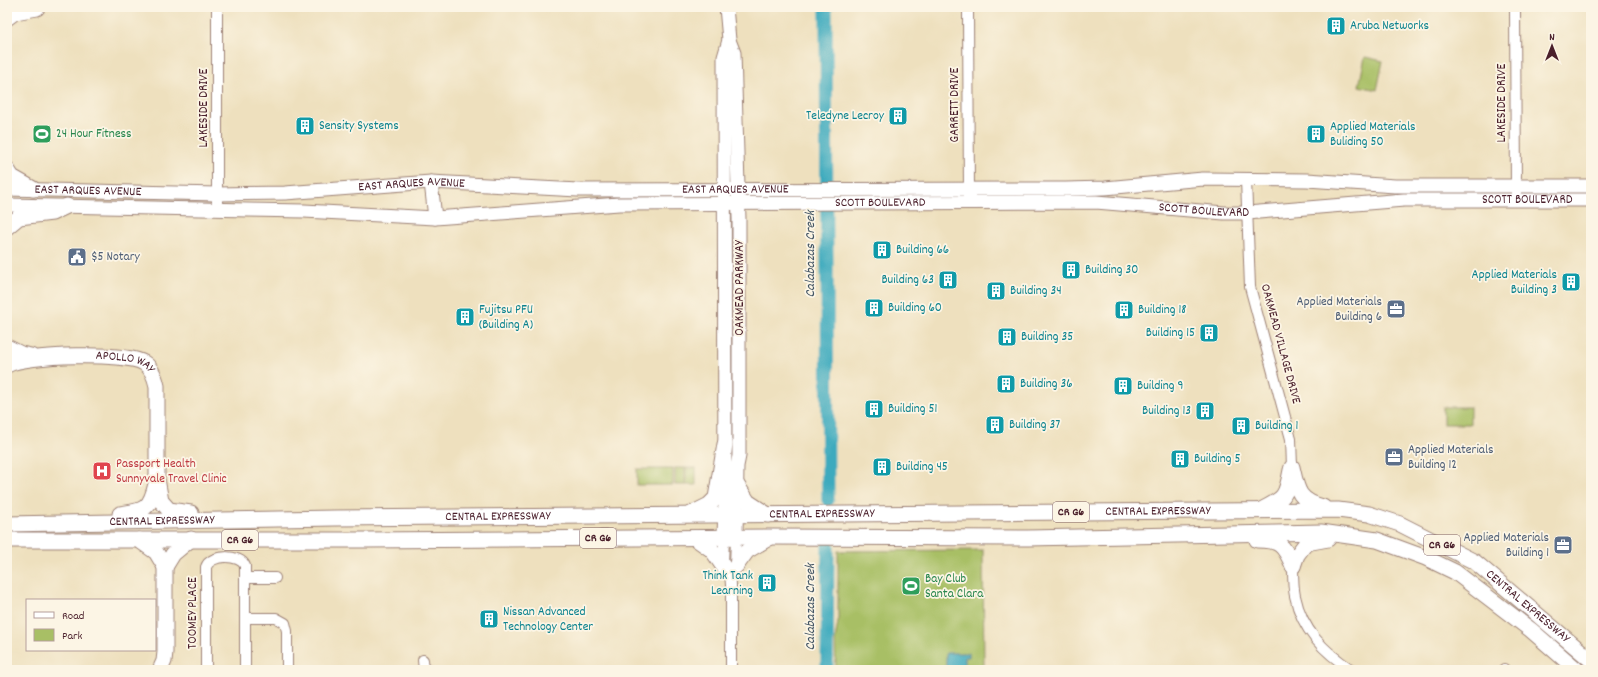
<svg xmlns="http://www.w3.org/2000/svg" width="1598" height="677" viewBox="0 0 1598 677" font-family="Dekko,sans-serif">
<rect width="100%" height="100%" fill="#fcf5e5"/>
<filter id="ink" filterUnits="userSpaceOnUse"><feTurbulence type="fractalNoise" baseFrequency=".025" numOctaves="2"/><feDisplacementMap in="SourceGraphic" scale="8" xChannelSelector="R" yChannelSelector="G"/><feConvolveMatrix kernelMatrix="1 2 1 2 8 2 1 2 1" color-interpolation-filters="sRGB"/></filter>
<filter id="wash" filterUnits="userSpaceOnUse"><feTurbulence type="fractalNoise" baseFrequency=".012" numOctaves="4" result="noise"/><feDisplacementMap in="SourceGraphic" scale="16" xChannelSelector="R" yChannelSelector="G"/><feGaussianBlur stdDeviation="0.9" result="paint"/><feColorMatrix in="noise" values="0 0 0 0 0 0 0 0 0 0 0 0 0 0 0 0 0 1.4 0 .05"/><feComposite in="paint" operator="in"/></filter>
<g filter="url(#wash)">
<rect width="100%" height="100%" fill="#eee0be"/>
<g fill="#a8bf65" stroke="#796f48">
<path d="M1365,57L1383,61L1377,90L1359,86Z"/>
<rect x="1443" y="407" width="27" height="17"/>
<rect x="675" y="468" width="10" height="17"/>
<rect x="686" y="468" width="10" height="17"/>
<rect x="637" y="469" width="36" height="16"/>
<path d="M983,550L984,670H836L835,640L838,622V551Z"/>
</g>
<path fill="#3eaabe" stroke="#446474" d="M946,653H969V657H965V670H946Z"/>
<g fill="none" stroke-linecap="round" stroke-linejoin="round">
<g stroke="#3eaabe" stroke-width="13">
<path d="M826,7L828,500"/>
<path d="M827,670L828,545"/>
</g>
</g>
</g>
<g filter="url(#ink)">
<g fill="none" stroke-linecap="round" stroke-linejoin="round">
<defs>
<g id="minor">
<path d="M968,7L969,197"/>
<path d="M1515,7L1516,192"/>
<path d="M1246,179L1250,287L1291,439L1292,467"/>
<path d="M217,209V7"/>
<path d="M724,537L723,566L730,573L731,585V670"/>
<path d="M1293,566C1293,576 1293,587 1295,596C1302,630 1324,652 1352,670"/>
<path d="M735,567L736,537"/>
<path d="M245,578H275"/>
<path d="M245,618H276L285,623L287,631V670"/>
<path d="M423,660L424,670"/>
<path d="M206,670V567C210,554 241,554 245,566V670"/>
<path d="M1503,670L1504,669"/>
</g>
<g id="major">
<path d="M729,40L734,53L739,219V456L737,466L736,537"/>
<path d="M431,182L435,218"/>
<path id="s1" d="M7,189L217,194L285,193L431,182L578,190L1066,189L1105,188L1203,179L1307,180L1395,186H1591"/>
<path id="s2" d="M7,205L304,211L435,218L619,204L1096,202L1224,213H1247L1404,200H1591"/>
<path d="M724,537L725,505L724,57L729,40L726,7"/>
</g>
<g id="highway">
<path d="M7,18L15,12L37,8"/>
<path d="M7,169L12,177L33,189"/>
<path d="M7,227L19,217L52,213L67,206"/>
<path d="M7,347L21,354L31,356"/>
<path id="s3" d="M7,365C25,354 126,352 144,363C152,368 155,377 157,386V479L161,501L169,510L191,513"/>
<path d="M1292,467C1297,490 1298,501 1323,507"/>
<path d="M737,485L748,502L768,515"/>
<path d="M1261,510C1285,498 1286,497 1291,470"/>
<path d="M120,514C145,511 150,509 156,484"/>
<path d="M691,514L709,505L716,498L725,444"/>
<path id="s4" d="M7,524L335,518L1338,510L1369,514L1400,524L1475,562L1591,660"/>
<path d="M695,538L712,550L723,566"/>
<path d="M7,540H365L771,537L1028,538L1321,532L1377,540L1426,558L1455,572L1531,630L1577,670"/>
<path d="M139,540L156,552L165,567"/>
<path d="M1257,540C1280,540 1284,545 1293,566"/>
<path d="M736,566L747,551L769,538"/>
<path d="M1293,566L1297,555L1306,543L1328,539"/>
<path d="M165,567L173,554L191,539"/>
<path d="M160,670L164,661L165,652V567"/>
</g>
</defs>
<use href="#minor" stroke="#9c8074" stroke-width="12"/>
<use href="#major" stroke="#9c8074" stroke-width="15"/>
<use href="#highway" stroke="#9c8074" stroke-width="17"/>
<use href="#minor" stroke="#fff" stroke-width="10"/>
<use href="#major" stroke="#fff" stroke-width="13"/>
<use href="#highway" stroke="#fff" stroke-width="15"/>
</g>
</g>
<defs>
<symbol id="building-square" viewBox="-11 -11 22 22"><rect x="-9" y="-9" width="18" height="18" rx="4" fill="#0f9aa8" stroke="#fcf5e5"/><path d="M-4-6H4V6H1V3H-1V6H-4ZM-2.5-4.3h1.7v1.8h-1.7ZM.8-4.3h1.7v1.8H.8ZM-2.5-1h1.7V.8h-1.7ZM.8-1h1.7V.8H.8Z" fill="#fff"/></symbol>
<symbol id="stadium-square" viewBox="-11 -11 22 22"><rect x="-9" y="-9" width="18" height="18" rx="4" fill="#2e9e5b" stroke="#fcf5e5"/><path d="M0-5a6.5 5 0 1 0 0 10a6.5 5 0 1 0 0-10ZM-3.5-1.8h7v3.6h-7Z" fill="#fff"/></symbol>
<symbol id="civic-square" viewBox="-11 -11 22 22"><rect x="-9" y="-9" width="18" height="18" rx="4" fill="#5c6f8a" stroke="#fcf5e5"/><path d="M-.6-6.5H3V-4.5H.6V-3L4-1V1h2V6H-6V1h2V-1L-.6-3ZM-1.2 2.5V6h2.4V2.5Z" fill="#fff"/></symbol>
<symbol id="office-square" viewBox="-11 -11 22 22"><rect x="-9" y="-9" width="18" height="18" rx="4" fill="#5c6f8a" stroke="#fcf5e5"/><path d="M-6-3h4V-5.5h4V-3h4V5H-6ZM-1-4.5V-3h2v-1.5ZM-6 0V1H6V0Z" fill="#fff"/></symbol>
<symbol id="hospital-square" viewBox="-11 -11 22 22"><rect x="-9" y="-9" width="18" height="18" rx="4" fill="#e0444e" stroke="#fcf5e5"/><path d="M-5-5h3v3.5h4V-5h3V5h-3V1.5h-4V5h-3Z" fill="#fff"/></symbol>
</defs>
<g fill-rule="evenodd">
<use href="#building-square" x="1325" y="15" width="22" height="22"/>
<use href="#building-square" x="887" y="105" width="22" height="22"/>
<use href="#building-square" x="294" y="115" width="22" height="22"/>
<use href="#stadium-square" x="31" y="123" width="22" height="22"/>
<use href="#building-square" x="1305" y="123" width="22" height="22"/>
<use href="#building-square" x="871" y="239" width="22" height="22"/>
<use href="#civic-square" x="66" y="246" width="22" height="22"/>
<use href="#building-square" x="1060" y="259" width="22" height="22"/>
<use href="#building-square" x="937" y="269" width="22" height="22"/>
<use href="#building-square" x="1560" y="271" width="22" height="22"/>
<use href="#building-square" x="985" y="280" width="22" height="22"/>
<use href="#building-square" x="863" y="297" width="22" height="22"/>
<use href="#office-square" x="1385" y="298" width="22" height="22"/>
<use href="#building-square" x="1113" y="299" width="22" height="22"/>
<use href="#building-square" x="454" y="306" width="22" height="22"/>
<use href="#building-square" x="1198" y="322" width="22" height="22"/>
<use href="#building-square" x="996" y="326" width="22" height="22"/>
<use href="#building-square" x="995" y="373" width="22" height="22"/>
<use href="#building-square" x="1112" y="375" width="22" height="22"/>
<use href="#building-square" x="863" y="398" width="22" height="22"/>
<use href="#building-square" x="1194" y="400" width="22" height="22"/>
<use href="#building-square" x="984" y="414" width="22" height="22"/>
<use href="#building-square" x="1230" y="415" width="22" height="22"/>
<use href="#office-square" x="1383" y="446" width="22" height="22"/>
<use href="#building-square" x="1169" y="448" width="22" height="22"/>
<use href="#building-square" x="871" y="456" width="22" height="22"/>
<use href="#hospital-square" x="91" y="460" width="22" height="22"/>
<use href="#office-square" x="1552" y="534" width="22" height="22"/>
<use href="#building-square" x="756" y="572" width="22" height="22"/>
<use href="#stadium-square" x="900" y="575" width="22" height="22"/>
<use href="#building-square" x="478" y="608" width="22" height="22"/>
</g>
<g text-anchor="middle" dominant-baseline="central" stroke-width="3.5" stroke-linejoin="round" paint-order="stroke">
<g fill="#fcf5e5" stroke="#7f5f63" stroke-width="1">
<rect x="1053" y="502" width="36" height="20" rx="3"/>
<rect x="580" y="528" width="36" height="20" rx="3"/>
<rect x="222" y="530" width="36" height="20" rx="3"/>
<rect x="1424" y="535" width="36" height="20" rx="3"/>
</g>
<g font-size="12" font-weight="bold" fill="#4a1f2b">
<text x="1071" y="512">CR G6</text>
<text x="598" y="538">CR G6</text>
<text x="240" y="540">CR G6</text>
<text x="1442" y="545">CR G6</text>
</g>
<g font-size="13" fill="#0d838f" stroke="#fcf5e5" text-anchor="start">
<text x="1350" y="26">Aruba Networks</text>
<text x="884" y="116" text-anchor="end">Teledyne Lecroy</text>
<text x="319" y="126">Sensity Systems</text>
<text x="1330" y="127">Applied Materials<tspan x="1330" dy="15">Buliding 50</tspan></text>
<text x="896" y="250">Building 66</text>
<text x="1085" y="270">Building 30</text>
<text x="1557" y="275" text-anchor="end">Applied Materials<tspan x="1557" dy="15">Building 3</tspan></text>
<text x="934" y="280" text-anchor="end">Building 63</text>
<text x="1010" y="291">Building 34</text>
<text x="888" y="308">Building 60</text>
<text x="479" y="310">Fujitsu PFU<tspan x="479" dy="15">(Building A)</tspan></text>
<text x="1138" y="310">Building 18</text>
<text x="1195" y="333" text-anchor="end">Building 15</text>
<text x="1021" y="337">Building 35</text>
<text x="1020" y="384">Building 36</text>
<text x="1137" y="386">Building 9</text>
<text x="888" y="409">Building 51</text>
<text x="1191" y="411" text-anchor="end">Building 13</text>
<text x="1009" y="425">Building 37</text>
<text x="1255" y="426">Building 1</text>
<text x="1194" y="459">Building 5</text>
<text x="896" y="467">Building 45</text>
<text x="753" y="576" text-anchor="end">Think Tank<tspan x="753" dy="15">Learning</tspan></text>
<text x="503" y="612">Nissan Advanced<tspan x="503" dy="15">Technology Center</tspan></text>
</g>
<g font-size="13" fill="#4a1f2b" stroke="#fcf5e5">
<text transform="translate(1502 103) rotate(-90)">LAKESIDE DRIVE</text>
<text transform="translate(955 105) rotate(-90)">GARRETT DRIVE</text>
<text transform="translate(204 108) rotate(-90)">LAKESIDE DRIVE</text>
<text stroke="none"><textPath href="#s1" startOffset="405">EAST ARQUES AVENUE</textPath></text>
<text stroke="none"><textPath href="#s1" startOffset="729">EAST ARQUES AVENUE</textPath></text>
<text stroke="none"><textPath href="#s1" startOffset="81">EAST ARQUES AVENUE</textPath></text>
<text stroke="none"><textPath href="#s2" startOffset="1522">SCOTT BOULEVARD</textPath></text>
<text stroke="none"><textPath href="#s2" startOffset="874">SCOTT BOULEVARD</textPath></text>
<text stroke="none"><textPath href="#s2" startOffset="1198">SCOTT BOULEVARD</textPath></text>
<text transform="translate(740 288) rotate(-90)">OAKMEAD PARKWAY</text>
<text transform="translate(1280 344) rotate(75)">OAKMEAD VILLAGE DRIVE</text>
<text stroke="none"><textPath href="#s3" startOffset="120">APOLLO WAY</textPath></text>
<text stroke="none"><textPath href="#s4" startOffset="1151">CENTRAL EXPRESSWAY</textPath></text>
<text stroke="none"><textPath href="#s4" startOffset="815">CENTRAL EXPRESSWAY</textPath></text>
<text stroke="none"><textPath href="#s4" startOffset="491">CENTRAL EXPRESSWAY</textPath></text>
<text stroke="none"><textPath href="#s4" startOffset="155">CENTRAL EXPRESSWAY</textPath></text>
<text stroke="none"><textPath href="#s4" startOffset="1548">CENTRAL EXPRESSWAY</textPath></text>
<text transform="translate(193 613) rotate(-90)">TOOMEY PLACE</text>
</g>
<g font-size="13" fill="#27864d" stroke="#fcf5e5" text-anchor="start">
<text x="56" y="134">24 Hour Fitness</text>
<text x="925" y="579">Bay Club<tspan x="925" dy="15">Santa Clara</tspan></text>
</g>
<g font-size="13" fill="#4e5e75" stroke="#fcf5e5" text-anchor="start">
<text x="91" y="257">$5 Notary</text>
<text x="1382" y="302" text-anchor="end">Applied Materials<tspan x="1382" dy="15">Building 6</tspan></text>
<text x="1408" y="450">Applied Materials<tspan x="1408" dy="15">Building 12</tspan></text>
<text x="1549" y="538" text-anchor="end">Applied Materials<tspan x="1549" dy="15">Building 1</tspan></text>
</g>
<g font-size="13" fill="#be3a42" stroke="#fcf5e5" text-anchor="start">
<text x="116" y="464">Passport Health<tspan x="116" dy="15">Sunnyvale Travel Clinic</tspan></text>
</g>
<g font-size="14" font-style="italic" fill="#455766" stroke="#fcf5e5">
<text transform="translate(811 254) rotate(-90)">Calabazas Creek</text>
<text transform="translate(811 607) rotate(-90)">Calabazas Creek</text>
</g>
</g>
<rect width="1598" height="677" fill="none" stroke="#fcf5e5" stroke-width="24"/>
<rect x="26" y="599" width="130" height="52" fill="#fcf5e5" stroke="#b59f9b"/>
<rect x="34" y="612" width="20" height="6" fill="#ffffff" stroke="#b59f9b"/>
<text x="62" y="619" font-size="12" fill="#4a1f2b">Road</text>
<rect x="34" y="629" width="20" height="12" fill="#a8bf65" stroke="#b59f9b"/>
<text x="62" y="639" font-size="12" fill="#4a1f2b">Park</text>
<g transform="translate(1552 46)" stroke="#fcf5e5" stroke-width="3" paint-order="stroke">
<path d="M0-3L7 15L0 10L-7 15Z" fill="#4a1f2b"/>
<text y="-6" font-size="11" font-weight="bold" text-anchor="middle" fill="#4a1f2b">N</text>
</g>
</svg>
